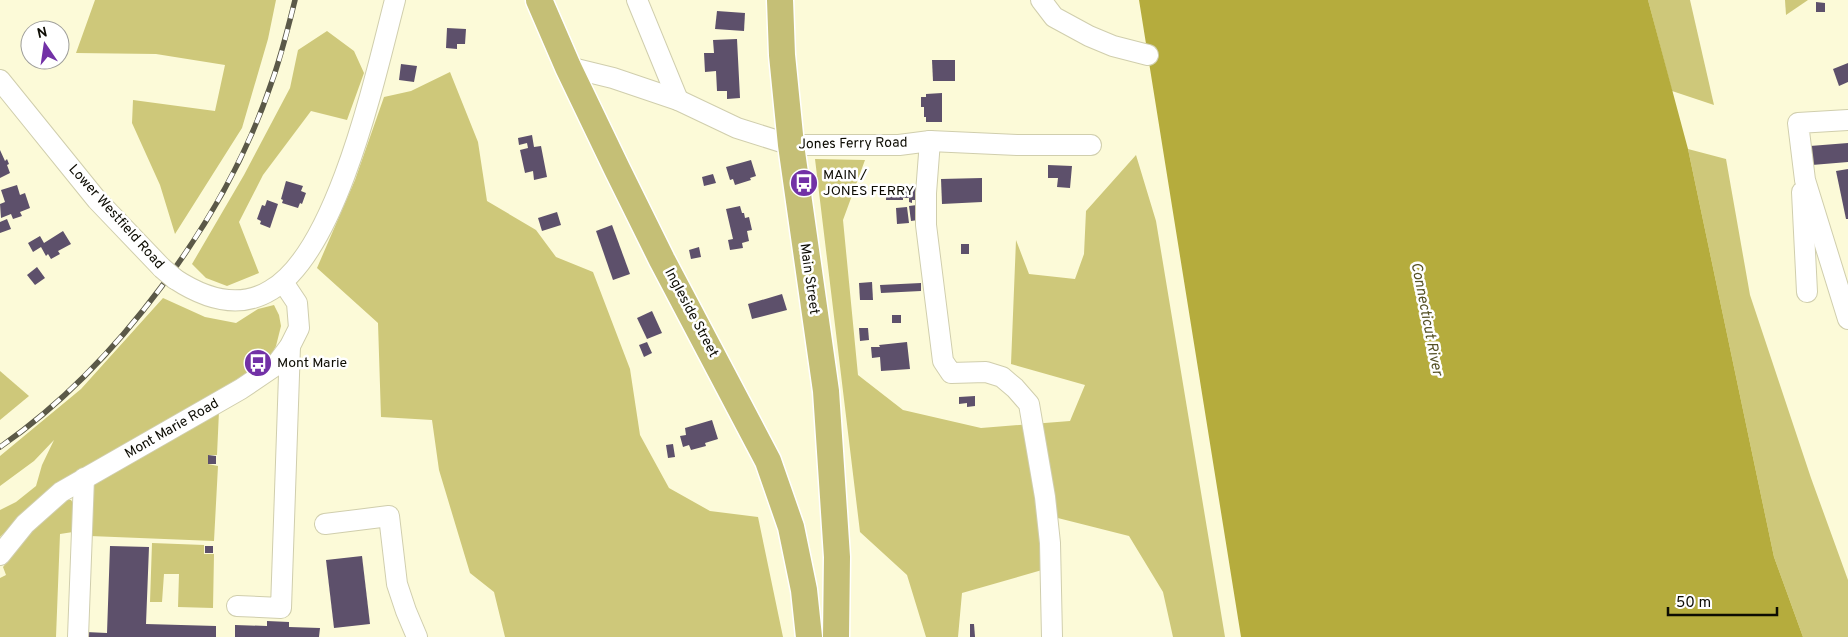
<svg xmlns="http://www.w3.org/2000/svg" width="1848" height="637" viewBox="0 0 1848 637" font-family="Overpass,sans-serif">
<rect width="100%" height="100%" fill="#fcfad8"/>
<g fill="#cec87a">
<path d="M95,0H276L268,39L242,128L175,234L160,185L132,123L133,100L215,111L225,65L156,54L76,53Z"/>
<path d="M1648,0H1690L1714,105L1672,91Z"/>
<path d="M1785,0H1808L1786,15Z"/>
<path d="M327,31L354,51L364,73L347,120L311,111L263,175L239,222L259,273L227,286L206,278L192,264L244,175L290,88L298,50Z"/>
<path d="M450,72L478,142L487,201L536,230L556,257L593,272L630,369L640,435L669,488L710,511L758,517L783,637H505L494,592L470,573L439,470L432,420L381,417L378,323L317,268L355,180L384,97L411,91Z"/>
<path d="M1688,149L1726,159L1750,295L1811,478L1848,580V637H1803L1774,557Z"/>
<path d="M1136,155L1156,221L1225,637H1173L1163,592L1129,536L1038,513L1042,570L962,593L958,637H926L907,575L860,532L815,159L865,160L843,220L858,375L903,410L981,428L1070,421L1085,385L1011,364L1016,240L1029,274L1075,279L1084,254L1086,211Z"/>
<path d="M163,298L205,317L236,323L258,309L274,305L279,315L281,326L276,346L269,359L246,374L53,486L0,537V510L16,502L36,486L42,465L54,440L34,461L0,486V456L81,389Z"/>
<path d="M0,371L29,396L0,420Z"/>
<path d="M219,411L217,455H209L208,464L218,466L214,541L90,536L92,492L96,481Z"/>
<path d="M65,500H71L73,503V532L60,534L56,637H0V578L6,575L3,567L39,522Z"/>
<path d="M152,543L204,545V554H214L213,608L178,607L179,574H164L162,602H150Z"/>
</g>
<path fill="#b5ac3d" d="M1139,0H1648L1688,149L1774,557L1803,637H1241Z"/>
<g fill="#5d506b">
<path d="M1816,2L1825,3V12H1816Z"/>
<path d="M717,11L745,13L744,31L715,29Z"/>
<path d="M447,28L466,29L465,44H457V49L446,48Z"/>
<path d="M737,39L740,98L727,99V91H717L716,71L705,72L704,53H714L713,40Z"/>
<path d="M932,60H955V81H933Z"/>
<path d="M1848,63V82L1839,86L1833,69Z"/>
<path d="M401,64L417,66L414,82L399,80Z"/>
<path d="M942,93V122H926V117H924V107H921V97H926V94Z"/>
<path d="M532,135L534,147L541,146L547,177L534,180L533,171L525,173L520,150L528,148L527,143L519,145L518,138Z"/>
<path d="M1848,143V162L1812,165L1810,146Z"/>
<path d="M0,150L5,161L7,159L9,164L7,165L10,173L0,178Z"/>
<path d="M751,160L756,176L750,178L751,180L735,185L733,179L730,180L726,167Z"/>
<path d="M1048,165L1072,166L1070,188L1057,187L1058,178H1048Z"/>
<path d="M1848,169V219H1846L1836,171Z"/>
<path d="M713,174L716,183L704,186L702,177Z"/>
<path d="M982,178V202L942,204L941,179Z"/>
<path d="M286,181L303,186L301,191L306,193L302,204L300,203L298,208L282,203L283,200L281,199Z"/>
<path d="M887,184L917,187L916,200H912V203L909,202V198H903V200H886Z"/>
<path d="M17,185L20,195L25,193L30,208L20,212L22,216L13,219L11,214L1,218L0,204L5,202L1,190Z"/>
<path d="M267,200L278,204L270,228L260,224L261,221L257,219L262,205L265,206Z"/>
<path d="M917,205L918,220L911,221L909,206Z"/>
<path d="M740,206L742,213H744L745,218L749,217L752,230L747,231L749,241L742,243L743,248L730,250L728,240L733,239L726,209Z"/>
<path d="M907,207L909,223L897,224L896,208Z"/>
<path d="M557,212L561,225L542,231L538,218Z"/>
<path d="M7,219L11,229L0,233V222Z"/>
<path d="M612,225L630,274L613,280L596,231Z"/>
<path d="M63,231L71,244L58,251L60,254L51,259L48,254L46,256L41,247L33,252L28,243L40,236L44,243Z"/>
<rect x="961" y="244" width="8" height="10"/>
<path d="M699,247L701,257L691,259L689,250Z"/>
<path d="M37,267L45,278L35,285L27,275Z"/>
<path d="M872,282L873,300H860L859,283Z"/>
<path d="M921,283V291L881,293L880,285Z"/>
<path d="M782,294L787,310L752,319L748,304Z"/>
<path d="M652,311L662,333L647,339L637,318Z"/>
<rect x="892" y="315" width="9" height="8"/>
<path d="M859,328H868L869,340L860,341Z"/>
<path d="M647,342L652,353L644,357L639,345Z"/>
<path d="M907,342L910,369L881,371L880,357L872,358L871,347H880L879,345Z"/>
<path d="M975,396V406L967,407V403L959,404V397Z"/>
<path d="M712,420L718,439L705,443L706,446L691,450L689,445L683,447L680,436L686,435L685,428Z"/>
<path d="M673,444L675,457L668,458L666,445Z"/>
<path d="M208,455L216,456V464H208Z"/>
<path d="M110,546L149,547L146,624L216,626V637H86V632L107,633Z"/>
<rect x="205" y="546" width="8" height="7"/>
<path d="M362,556L370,624L334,628L326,560Z"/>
<path d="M267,621L289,622V627L320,628L319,637H235V625L267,626Z"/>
<path d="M970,624H974L975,637H970Z"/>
</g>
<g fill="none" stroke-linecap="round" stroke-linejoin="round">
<defs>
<g id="minor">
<path d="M637,0L678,100"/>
<path d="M1041,0L1054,17L1089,36L1113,46L1148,55"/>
<path d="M568,67L613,78L678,100L737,128L791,145H899L930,141L1017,145H1091"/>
<path d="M0,80L97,200L162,268"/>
<path d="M1848,120L1798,123L1805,180L1848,319"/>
<path d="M930,141L926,193V225L943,361L951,373L986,372L1002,377L1015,388L1029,404L1045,497L1050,543L1052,637"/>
<path d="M1802,192L1807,292"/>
<path d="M175,279C204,298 239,310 271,290C338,251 376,73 395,0"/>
<path d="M325,524L389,516L397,584L406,611L417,637"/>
<path d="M0,555L25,524L61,492L241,389L275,366L290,346L299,328L297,303L283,282"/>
<path d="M237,606L281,608L290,346"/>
<path d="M78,637L84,478"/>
</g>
<g id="major">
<path d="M539,0L568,67L617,169L662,260L768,461L791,527L804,590L809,637"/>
<path d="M780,0L782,55L791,145L826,391L837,557L836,637"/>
</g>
</defs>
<use href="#minor" stroke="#d0cead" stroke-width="22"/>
<use href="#major" stroke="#fff" stroke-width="29"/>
<use href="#minor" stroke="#fff" stroke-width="20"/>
<use href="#major" stroke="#c5bf76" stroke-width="26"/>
<defs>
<path id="rail" d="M0,447C116,367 226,218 271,84C281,57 288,28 295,0"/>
</defs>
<use href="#rail" stroke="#5b5948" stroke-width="5.5"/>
<use href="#rail" stroke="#fff" stroke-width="4" stroke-dasharray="11" stroke-linecap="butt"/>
<defs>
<path id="minor-bridge" d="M162,268L175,279"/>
</defs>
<use href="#minor-bridge" stroke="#d0cead" stroke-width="22" stroke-linecap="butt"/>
<use href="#minor-bridge" stroke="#fff" stroke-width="20"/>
</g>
<defs>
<symbol id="bus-disc" viewBox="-11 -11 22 22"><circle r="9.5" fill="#7231a6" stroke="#fff"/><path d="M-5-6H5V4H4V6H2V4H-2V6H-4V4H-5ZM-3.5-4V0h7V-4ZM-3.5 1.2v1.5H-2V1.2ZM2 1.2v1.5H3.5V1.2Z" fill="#fff"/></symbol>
</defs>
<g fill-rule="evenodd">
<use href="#bus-disc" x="788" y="167" width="32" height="32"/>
<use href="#bus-disc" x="242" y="347" width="32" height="32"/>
</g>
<g text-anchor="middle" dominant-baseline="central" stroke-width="5" stroke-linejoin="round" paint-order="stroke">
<g font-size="14" fill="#0d0c03" stroke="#fff">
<text transform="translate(853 144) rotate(-1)">Jones Ferry Road</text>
<text transform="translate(116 217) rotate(48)">Lower Westfield Road</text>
<text transform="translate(809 279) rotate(82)">Main Street</text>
<text transform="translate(691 313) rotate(62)">Ingleside Street</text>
<text transform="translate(172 429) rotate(-30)">Mont Marie Road</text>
</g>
<g font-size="14" fill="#0d0c03" stroke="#fff" text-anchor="start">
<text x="823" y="175">MAIN /<tspan x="823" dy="16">JONES FERRY</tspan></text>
<text x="277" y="363">Mont Marie</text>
</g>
<g font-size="15" font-style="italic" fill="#555125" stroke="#fff">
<text transform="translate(1426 319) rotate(79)">Connecticut River</text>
</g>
</g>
<g transform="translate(45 45) rotate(347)"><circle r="24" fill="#ffffff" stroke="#9e9e9a"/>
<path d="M0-4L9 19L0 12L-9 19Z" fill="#7231a6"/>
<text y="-8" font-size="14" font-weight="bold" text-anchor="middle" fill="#0d0c03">N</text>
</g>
<path d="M1668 607v8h109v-8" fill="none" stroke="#0d0c03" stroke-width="2.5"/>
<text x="1676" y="607" font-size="15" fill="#0d0c03" stroke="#ffffff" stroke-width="4" paint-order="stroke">50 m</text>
</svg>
